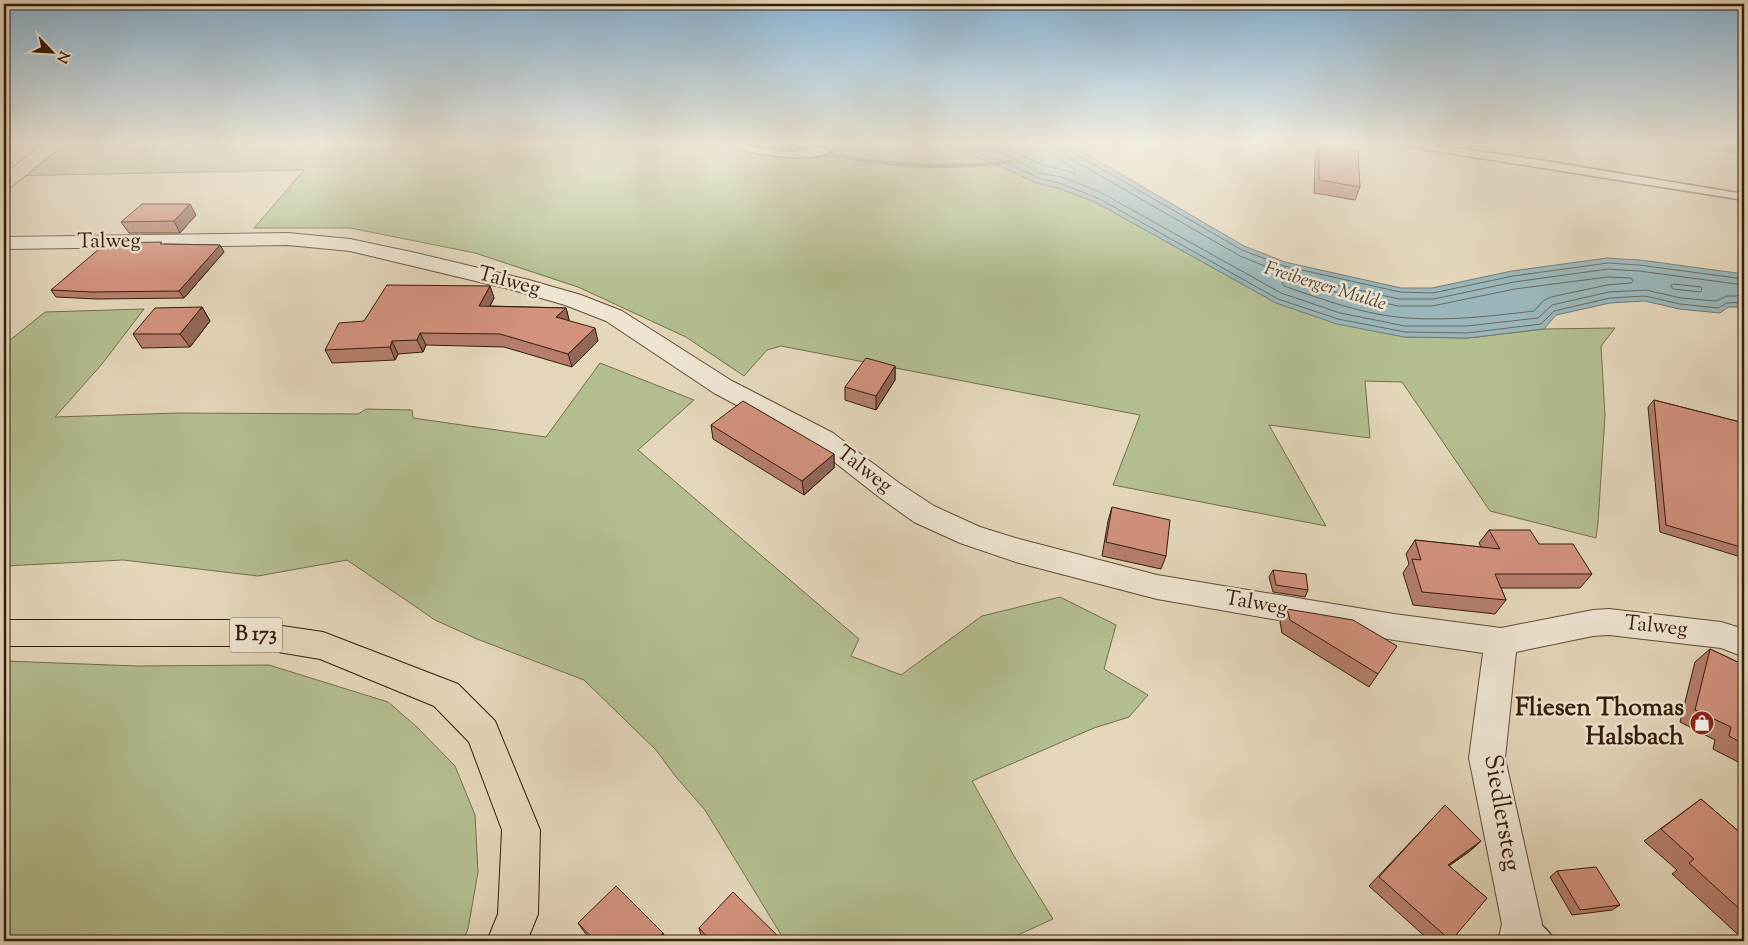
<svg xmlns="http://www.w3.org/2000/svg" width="1748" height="945" viewBox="0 0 1748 945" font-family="'Sorts Mill Goudy',serif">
<rect width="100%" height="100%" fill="#e3d6b9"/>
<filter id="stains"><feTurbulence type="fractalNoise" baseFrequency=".004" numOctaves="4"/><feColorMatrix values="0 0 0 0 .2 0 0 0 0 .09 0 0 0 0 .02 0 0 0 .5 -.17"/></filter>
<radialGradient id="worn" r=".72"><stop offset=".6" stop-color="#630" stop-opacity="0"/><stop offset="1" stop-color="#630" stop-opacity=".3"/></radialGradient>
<g fill="#b3be90" stroke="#746e4d">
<path d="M46,144H941L1003,167L1036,183L1058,188L1095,202L1188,253L1404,337L1468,338L1544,329L1615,328L1601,346L1605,415L1598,523L1596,538L1490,511L1402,382L1365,381L1370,438L1269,425L1326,526L1113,485L1140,415L781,346L767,350L744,376L686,337L578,287L475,253L350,228H254L304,170L4,176Z"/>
<path d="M1678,144H1744V154Z"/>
<path d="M144,309L102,364L55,417L179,413L358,414L366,409L412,410L413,418L546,437L600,363L694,400L638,450L859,639L851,656L901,675L982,616L1060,597L1116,625L1104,669L1148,695L1129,717L1094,728L972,781L1014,856L1053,919L1009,939L1010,941H785L705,810L676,777L656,750L584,680L477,639L435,620L347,560L258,576L123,560L4,566V345L45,312Z"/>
<path d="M4,661L137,666L269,665L388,702L417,727L455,766L475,815L478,872L468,929L463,941H4Z"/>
</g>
<path fill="#9ab6ba" stroke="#727974" d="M941,144H1047L1073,146L1244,246L1285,262L1401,288H1432L1512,271L1607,258L1640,260L1744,274V307H1728L1720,313L1679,309L1645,301L1610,303L1556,315L1544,329L1468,338L1404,337L1337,324L1276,303L1095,202L1058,188L1036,183L1003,167Z"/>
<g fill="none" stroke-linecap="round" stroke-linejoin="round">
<g stroke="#686a62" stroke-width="1">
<path d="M956,144L1005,162L1038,178L1059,183L1098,198L1278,299L1338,319L1405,332L1467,333L1541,324L1554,311L1610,298L1645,296L1680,304L1718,308L1727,303L1744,302"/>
<path d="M975,144L1008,156L1040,173L1061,177L1100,192L1281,293L1340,313L1405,326H1467L1538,318L1552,305L1609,292L1646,290L1681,298L1716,301L1727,296H1744"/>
<path d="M996,144L1043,165L1075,173V169L1056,157L1052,144"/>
<path d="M1060,144L1061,150L1066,156L1240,256L1282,273L1399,299H1434L1514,282L1608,269L1639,271L1744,285"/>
<path d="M1066,144L1069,150L1242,250L1284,266L1400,292L1433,293L1513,276L1608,263L1639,265L1744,279"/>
<path d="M1608,277L1631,278L1633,281L1631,283L1607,285L1551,297L1543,301L1534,311C1492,316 1450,321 1407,318C1365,315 1324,300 1284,286L1282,283L1285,281L1398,306H1432L1515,289Z"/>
<path d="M1674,284L1701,287L1702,290L1700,292L1673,289L1671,286Z"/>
</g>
<path fill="#727974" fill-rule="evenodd" d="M782,144H792L867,159L926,164L984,163L1010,160L1013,162L1010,164C947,172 884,168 822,155C810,152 792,151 782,144Z"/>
<defs>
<g id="lane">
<path d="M719,144C744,142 768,152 792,152C803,151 822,144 830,151C813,166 746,151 724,147Z"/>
<path d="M1406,144H1429L1533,159L1744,194V200L1411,147Z"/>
<path d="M1523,914C1535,919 1549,929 1554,941C1536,941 1520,944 1512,925L1515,917Z"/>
</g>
<g id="street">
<path d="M44,144H64L11,187L4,189V174Z"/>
<path d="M288,233L350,239L416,253L529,280L581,295L622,311L732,381L833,433L899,483L934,506L980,527L1019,539L1157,575L1394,614L1501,628L1593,610L1609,609L1721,622L1744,629V657L1721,648L1609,635L1593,636L1516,652L1505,758L1542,924L1538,941H1498L1502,924L1469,758L1483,653L1394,640L1157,599L1019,563L960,543L914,522L879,497L815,447L714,393L606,321L565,305L513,290L350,251L288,245L4,249V237Z"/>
</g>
<path id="primary" d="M4,620H242L323,632L458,684L495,721L540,830L538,914L527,941H487L498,914L502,830L469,742L434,706L320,659L242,646H4Z"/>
</defs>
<use href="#lane" stroke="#614b36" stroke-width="3"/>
<use href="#street" stroke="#614b36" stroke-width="2"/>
<use href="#primary" stroke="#361d0a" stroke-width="2"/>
<use href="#lane" fill="#ede4d2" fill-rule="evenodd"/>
<use href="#street" fill="#ede4d2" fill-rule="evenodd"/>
<use href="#primary" fill="#e3d6b9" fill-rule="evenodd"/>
</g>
<g fill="#b57e6c" stroke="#361d0a">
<path d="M1319,145L1360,187L1355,200L1314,193L1315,158Z"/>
<path d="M196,215L180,233H129L121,222Z"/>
<path d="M164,244L220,245L224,252L184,298L97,299L56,297L51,290Z"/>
<path d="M490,286L494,298L490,306L566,308L569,320V321L598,341L572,367L504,347L426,345L423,352L398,354L395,360L332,363L325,350L364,321Z"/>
<path d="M202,307L210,321L190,347L142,348L133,334Z"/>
<path d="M895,366V380L876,410L845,400V387Z"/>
<path d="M1654,400L1744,423V558L1660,532L1648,407Z"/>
<path d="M711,425L834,454V468L804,495L713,439Z"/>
<path d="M1112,507L1166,556L1161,569L1102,556L1108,521Z"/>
<path d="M1489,530L1539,544L1592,574L1580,588H1501L1506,600L1495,614L1413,605L1403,573L1409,564L1406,554L1415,540L1481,547L1479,543Z"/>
<path d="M1273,570L1308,590L1305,597L1273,592L1269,577Z"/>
<path d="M1287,609L1378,674L1369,687L1282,633L1280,622Z"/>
<path d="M1710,649L1744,665V765L1713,749L1715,740L1680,722L1695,662Z"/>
<path d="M1701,799L1744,836V940L1672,874L1677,870L1644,841Z"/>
<path d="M1435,816L1481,841L1470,851L1449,866L1487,898L1450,941H1430L1369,886Z"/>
<path d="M1557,871L1620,905L1612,910L1572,915L1550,877Z"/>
<path d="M578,923L663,933L667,941H592L585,933Z"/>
<path d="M699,928L783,941H705L702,939Z"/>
</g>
<g fill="#936658" stroke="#361d0a">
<path d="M190,204L196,215L180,233L174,221Z"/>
<path d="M220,245L224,252L184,298L179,291Z"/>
<path d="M490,286L494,298L483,319L479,306Z"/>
<path d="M202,307L210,321L190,347L180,334Z"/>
<path d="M566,308L569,320L559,330L556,317Z"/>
<path d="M595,328L598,341L572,367L568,354Z"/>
<path d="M420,333L426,345L423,352L417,340Z"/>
<path d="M392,341L398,354L395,360L390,347Z"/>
<path d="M895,366V380L876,410V396Z"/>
<path d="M834,454V468L804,495L802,481Z"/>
<path d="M1481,841L1470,851L1437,874L1448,865Z"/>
<path d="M663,933L667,941H656Z"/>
</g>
<g fill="#d2927e" stroke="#361d0a">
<path d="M1319,145L1358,151L1360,187L1319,180Z"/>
<path d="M142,204H190L174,221L121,222Z"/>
<path d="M162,242L160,244L220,245L179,291L92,292L51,290L106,243Z"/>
<path d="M387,285L490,286L479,306L566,308L556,317L595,328L568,354L500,334L420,333L417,340L392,341L390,347L325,350L339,323L364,321Z"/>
<path d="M202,307L180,334H133L155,308Z"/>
<path d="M866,358L895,366L876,396L845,387Z"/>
<path d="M1654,400L1744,423V548L1666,525Z"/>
<path d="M743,401L834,454L802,481L711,425Z"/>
<path d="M1112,507L1170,520L1166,556L1106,542Z"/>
<path d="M1489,530H1530L1539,544H1573L1592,574H1495L1506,600L1422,592L1412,559L1421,560L1415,540L1500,549Z"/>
<path d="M1273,570L1306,574L1308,590L1276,585Z"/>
<path d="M1287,609L1353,620L1397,646L1378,674L1290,620Z"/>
<path d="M1710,649L1744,665V744L1729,736L1731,727L1695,710Z"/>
<path d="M1701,799L1744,836V913L1689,863L1694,859L1661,829Z"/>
<path d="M1445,805L1481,841L1448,865L1487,898L1451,941L1379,877Z"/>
<path d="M1596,867L1620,905L1580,910L1557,871Z"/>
<path d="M616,886L663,933L656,941H595L578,923Z"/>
<path d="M733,892L783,941H711L699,928Z"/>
</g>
<linearGradient id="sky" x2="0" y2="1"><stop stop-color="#89b5d6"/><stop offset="0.52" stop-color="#f2ede0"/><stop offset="1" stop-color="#f2ede0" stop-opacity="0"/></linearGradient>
<rect width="1748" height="276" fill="url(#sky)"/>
<defs>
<symbol id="shop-disc" viewBox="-11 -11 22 22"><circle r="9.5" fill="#8f2418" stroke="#ede4d2"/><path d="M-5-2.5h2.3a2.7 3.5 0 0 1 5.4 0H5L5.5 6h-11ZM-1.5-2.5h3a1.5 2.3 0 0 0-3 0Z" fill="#fff"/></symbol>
</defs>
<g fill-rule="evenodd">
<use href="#shop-disc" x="1688" y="709" width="28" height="28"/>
</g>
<g text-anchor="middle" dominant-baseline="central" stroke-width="5" stroke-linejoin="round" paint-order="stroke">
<g font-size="19" font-style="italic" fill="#544b3f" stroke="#ede4d2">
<text transform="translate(1325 287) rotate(17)">Freiberger Mulde</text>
</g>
<rect fill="#ede4d2" stroke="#6d5946" stroke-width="1" x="230" y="617.5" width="52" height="35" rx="4"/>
<g font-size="20" font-weight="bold" fill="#361d0a">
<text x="256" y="635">B 173</text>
</g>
<g font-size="21" fill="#361d0a" stroke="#ede4d2">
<text transform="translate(109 242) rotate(-1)">Talweg</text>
<text transform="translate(509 282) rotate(15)">Talweg</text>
<text transform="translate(864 470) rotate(37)">Talweg</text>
<text transform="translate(1256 604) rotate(10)">Talweg</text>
<text transform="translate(1656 627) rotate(6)">Talweg</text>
</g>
<g font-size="25" font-weight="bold" fill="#361d0a" stroke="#ede4d2" text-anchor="end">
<text x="1684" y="709">Fliesen Thomas<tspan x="1684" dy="29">Halsbach</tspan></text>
</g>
<g font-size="25" fill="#361d0a" stroke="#ede4d2">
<text transform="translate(1501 813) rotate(80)">Siedlersteg</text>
</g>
</g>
<rect width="1748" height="945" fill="none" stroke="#e3d6b9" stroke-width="20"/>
<rect x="5" y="5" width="1738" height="935" fill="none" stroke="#361d0a" stroke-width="2.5"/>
<rect x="10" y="10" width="1728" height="925" fill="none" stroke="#361d0a"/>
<g transform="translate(52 52) rotate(115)" stroke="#ede4d2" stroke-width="4" paint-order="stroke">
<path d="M0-4L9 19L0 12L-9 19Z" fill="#361d0a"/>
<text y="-8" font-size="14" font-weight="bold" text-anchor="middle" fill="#361d0a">N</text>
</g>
<rect width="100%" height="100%" filter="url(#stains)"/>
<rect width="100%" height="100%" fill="url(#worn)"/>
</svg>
